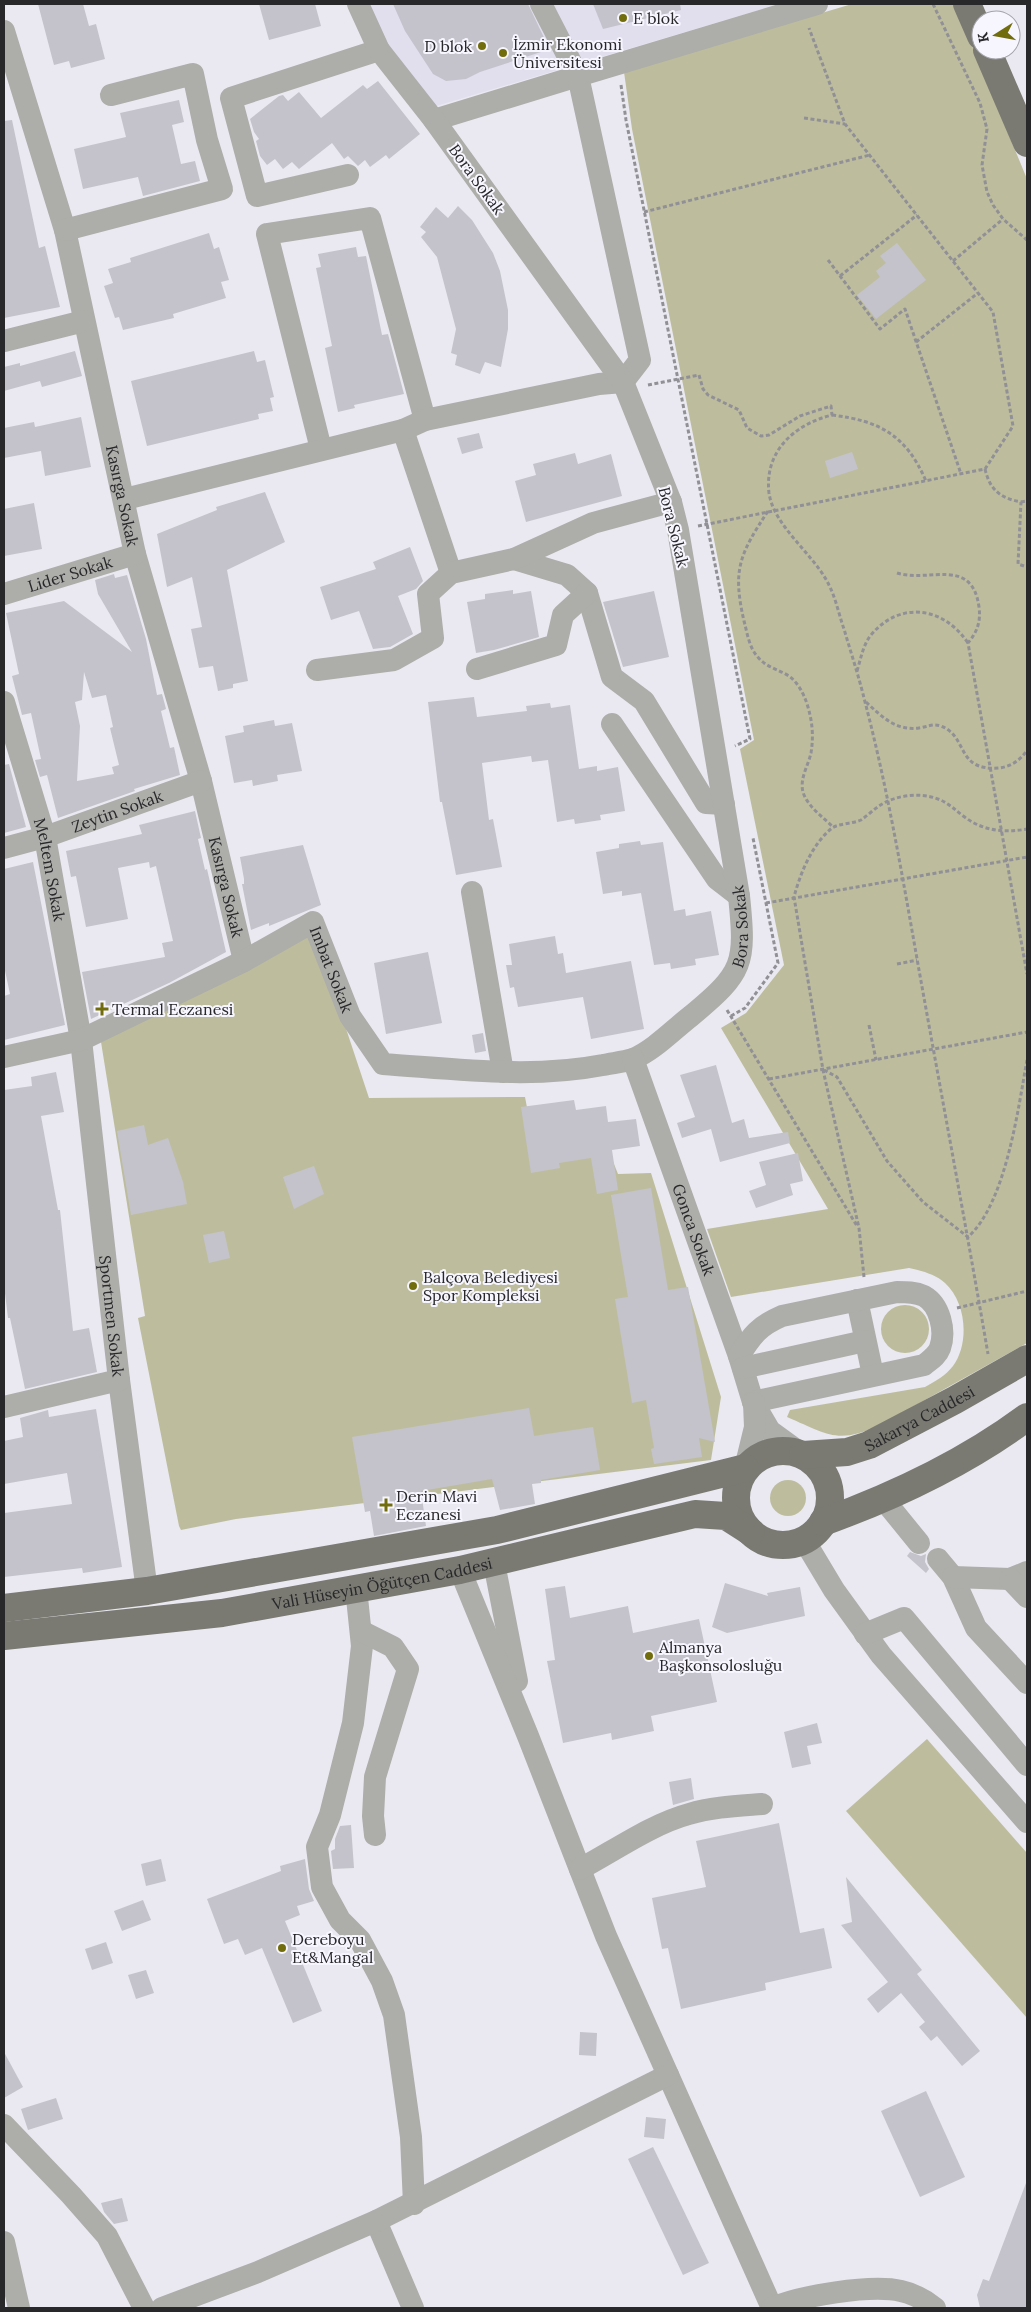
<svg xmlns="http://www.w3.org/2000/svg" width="1031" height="2312" viewBox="0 0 1031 2312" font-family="Lora,serif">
<rect width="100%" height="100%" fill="#eae9f1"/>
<path fill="#e1deee" d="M367,4H779L433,107L386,45Z"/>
<g fill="#bdbd9e">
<path d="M852,4H955L1027,179V1343L880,1425C837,1445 827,1434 787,1417L790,1410L925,1387C936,1381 945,1376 953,1366C970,1343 966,1302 945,1283C935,1274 922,1271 909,1268L731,1297L707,1229L828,1209L721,1028L746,1013L784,965L740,749L754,740L632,129L624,72Z"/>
<path d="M313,929L369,1098L525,1097L535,1149L606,1144L618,1174L651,1173L721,1397L711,1460L236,1519L181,1530L179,1526L138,1318L145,1316L101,1042Z"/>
<circle cx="905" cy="1329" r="24"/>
<circle cx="788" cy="1498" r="18"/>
<path d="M927,1739L1027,1853V2018L846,1811Z"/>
</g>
<g fill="#c4c3cb" fill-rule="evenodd">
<path d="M38,4H83L89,26L96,24L105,59L71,68L69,61L54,65Z"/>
<path d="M259,4H315L321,26L269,40Z"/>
<path d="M393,4H528L548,46L541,50V52L480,72L466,79L446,81L433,74L405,31Z"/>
<path d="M593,4H680L681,10L603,29Z"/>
<path d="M378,81L420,134L389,159L386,155L370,167L365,160L358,166L348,156L344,159L332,143L299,169L292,162L283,169L275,159L267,165L260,156L256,141L259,139L254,132L250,119L279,96L283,95L288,101L299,92L321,118L363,85L367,89Z"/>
<path d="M179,100L184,122L172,125L181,164L195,161L200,181L143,196L138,177L83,189L74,149L126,137L120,113Z"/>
<path d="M12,120L39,248L45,246L60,307L4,318V121Z"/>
<path d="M458,206L472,220L493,253L500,271L508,310V329L501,367L485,362L480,374L455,365L457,355L451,353L456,329L437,257L421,237L426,232L420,227L436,207L448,218Z"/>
<path d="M209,233L214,249L219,247L229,280L221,282L226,298L173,314L174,318L123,330L119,317L115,318L104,286L113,283L108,269L131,262L130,258Z"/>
<path d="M897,243L926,280L876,319L857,295L880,277L876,271L886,263L880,256Z"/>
<path d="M356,247L358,257L366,256L382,335L388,334L404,394L354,405L355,408L338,412L325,348L332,346L316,268L321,267L318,254Z"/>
<path d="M75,351L82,376L42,387L40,381L4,391V367L20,363V366Z"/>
<path d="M254,351L257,362L265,360L274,397L270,398L273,411L258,414L259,419L147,446L131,381Z"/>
<path d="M81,417L91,467L45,476L41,451L4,458V428L34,422L35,427Z"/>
<path d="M479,433L483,448L462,454L457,438Z"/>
<path d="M852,452L858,469L830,478L825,461Z"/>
<path d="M575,453L578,464L611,454L622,496L526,522L515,481L536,475L533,464Z"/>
<path d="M265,492L285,542L227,570L248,681L233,684V688L218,691L213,666L199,668L191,629L202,627L192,577L167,587L157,534L217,510L216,507Z"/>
<path d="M34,503L42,549L4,556V509Z"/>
<path d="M410,547L423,581L416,589L398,596L413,634L390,647L373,649L359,611L331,620L320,587L376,569L373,562Z"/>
<path d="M114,574L115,578L127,575L146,639L157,695L162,694L165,705L166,709L161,711L170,748L174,747L180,775L134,789L135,791L58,818L47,775L40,777L35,760L41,759L31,713L22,715L12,676L19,674L6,613L64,601L132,652L98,594L95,580ZM84,672L92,698L106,695L113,727L110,728L119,765L112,767L114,774L77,781L80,726L75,702L82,700Z"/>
<path d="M513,590V594L531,591L539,637L494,650L476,653L467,602L485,599V594Z"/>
<path d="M654,591L669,657L623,667L603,602Z"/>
<path d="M474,697L477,717L527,711L526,706L550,703L551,708L570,705L579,769L597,766V771L618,767L625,811L600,815L601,820L575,824L574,819L557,822L548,760L532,762L531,756L482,763L489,820L493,819L502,867L456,875L442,802H440L428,702Z"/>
<path d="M274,720L275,726L292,723L302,771L277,775L278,781L253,786L252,780L234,783L225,736L244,732L243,726Z"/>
<path d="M9,764L26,827L4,833V765Z"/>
<path d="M195,811L201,838L198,839L205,870L207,869L226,952L169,983L91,1019L82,972L165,957L162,943L173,941L156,866L150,868L149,862L118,868L128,919L86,927L76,876L71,877L66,851L142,834L139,825Z"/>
<path d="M640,841L641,845L663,842L674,911L685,909L686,916L711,911L719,955L695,959L696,965L671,969L670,963L654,965L641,893L622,896V891L603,894L596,852L619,848V844Z"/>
<path d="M303,845L321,905L269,926V923L251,930L242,884H244V879L240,857Z"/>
<path d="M33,862L65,1025L4,1040V996L10,994L4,966V869Z"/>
<path d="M555,936L558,954L563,953L566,973L631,961L644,1029L591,1039L583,997L518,1007L514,987L510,988L506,965H512L509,944Z"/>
<path d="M428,952L442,1023L386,1034L374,963Z"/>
<path d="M483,1033L486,1051L475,1053L472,1035Z"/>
<path d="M716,1065L732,1123L744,1119L749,1138L788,1132L790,1143L720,1162L711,1129L682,1138L677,1123L695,1117L680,1075Z"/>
<path d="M56,1072L64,1112L41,1116L58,1210H60L73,1331L89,1328L97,1372L25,1389L10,1318H8L4,1285V1090L32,1086L31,1077Z"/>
<path d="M574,1100L576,1110L606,1106L608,1122L636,1119L640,1146L612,1150L618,1190L597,1194L591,1158L559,1163L560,1168L531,1173L521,1107Z"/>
<path d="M144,1125L148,1145L168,1138L183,1182L187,1204L131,1215L117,1131Z"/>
<path d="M798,1153L803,1181L790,1184L793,1195L756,1208L749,1191L766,1185L759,1162Z"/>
<path d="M314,1166L324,1194L294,1209L283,1177Z"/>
<path d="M651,1188L668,1290L688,1287L715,1442L699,1438L702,1457L654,1464L651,1449L654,1448L646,1400L632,1403L615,1299L628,1297L611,1195Z"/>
<path d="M224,1231L230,1258L209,1263L203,1235Z"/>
<path d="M529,1408L534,1436L593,1427L600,1470L541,1480V1483L532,1484L535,1504L500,1510L492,1479L421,1491L426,1526L374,1536L370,1511L365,1512L352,1437Z"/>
<path d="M96,1409L122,1567L83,1573L82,1568L4,1577V1513L72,1504L67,1473L4,1484V1441L23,1437L20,1418L48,1410L49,1417Z"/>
<path d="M910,1552L921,1556L926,1554L925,1562L929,1569L926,1573L907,1556Z"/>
<path d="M725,1583L768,1596L767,1593L800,1587L805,1616L727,1633L712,1627Z"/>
<path d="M565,1586L570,1618L628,1606L633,1633L699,1619L717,1702L651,1716L654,1731L612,1740L611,1733L563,1743L547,1661L555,1660L545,1589Z"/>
<path d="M817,1723L822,1743L807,1746L811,1764L792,1768L784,1732Z"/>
<path d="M691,1778L694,1799L673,1805L669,1782Z"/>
<path d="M779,1823L800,1933L824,1928L832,1968L765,1983L766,1990L681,2009L668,1948L662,1949L652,1898L706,1887L696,1841Z"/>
<path d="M351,1825L354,1868L333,1869L331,1851L335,1849V1839L340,1826Z"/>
<path d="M161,1859L166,1881L146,1886L141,1864Z"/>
<path d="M305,1859L309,1889L314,1901L297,1906L300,1915L285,1921L322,2011L293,2023L262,1948L245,1955L238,1939L224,1944L207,1899L281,1871L280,1866Z"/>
<path d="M846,1877L922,1970L917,1974L980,2051L962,2066L937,2036L931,2041L919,2027L925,2022L901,1993L878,2013L867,1999L888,1982L841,1925L852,1922Z"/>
<path d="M143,1900L151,1920L122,1931L114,1911Z"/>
<path d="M106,1942L113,1963L92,1970L85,1949Z"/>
<path d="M146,1970L154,1993L136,1999L128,1975Z"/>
<path d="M580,2032L597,2033L596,2056L579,2055Z"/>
<path d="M4,2052L23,2087L4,2098Z"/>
<path d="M926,2091L965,2177L920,2197L881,2111Z"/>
<path d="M56,2098L63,2119L28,2130L21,2109Z"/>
<path d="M646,2117L666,2119L664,2139L644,2137Z"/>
<path d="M653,2147L709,2263L683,2275L628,2159Z"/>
<path d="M1026,2183L1027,2308H980L977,2295L983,2279L989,2281Z"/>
<path d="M122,2198L128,2221L114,2224L104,2212L101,2203Z"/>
</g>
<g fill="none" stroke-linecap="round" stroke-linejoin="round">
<g stroke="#919096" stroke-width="3" stroke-dasharray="4 2.5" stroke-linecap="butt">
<path d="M933,4L980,103L987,129L982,165L987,192L993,205L1003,219L1027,240"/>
<path d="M621,85L626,120L750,739L735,746"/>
<path d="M804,118L845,124"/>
<path d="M644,212L870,155"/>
<path d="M828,260L880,329L905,309L961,474"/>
<path d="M953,261L1003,219"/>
<path d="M840,276L917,215"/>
<path d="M916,342L978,293"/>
<path d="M648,385L699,375L703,389L708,395L739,410L747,428L761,436L769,435L800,416L831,406L832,415C795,424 764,451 769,493C774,527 814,554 829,585C836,599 839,615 844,629C851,653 859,677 865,702C888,790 903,880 919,970C942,1098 966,1226 988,1354"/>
<path d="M832,415C880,421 906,435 926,481"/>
<path d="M985,469C990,490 1000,498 1021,502L1018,564L1027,567"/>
<path d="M1021,502L1027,501"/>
<path d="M768,511C740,554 732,569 744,621C747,632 749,647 757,656C765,667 778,669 789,676C801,685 807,701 810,715C813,728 813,741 811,753C808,767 797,782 805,797C811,809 824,818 833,827"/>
<path d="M698,526L985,469L1013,426L993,312L845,124L809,28"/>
<path d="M897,573C929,583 972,556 979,607C981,622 977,632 968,643L1027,974"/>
<path d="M857,671C861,658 863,645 871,635C900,600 944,607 968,643"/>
<path d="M866,702C882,717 896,731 919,728C927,727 933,723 941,726C969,737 955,771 999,768C1010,767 1021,760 1027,750"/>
<path d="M766,903L1027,857"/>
<path d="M897,964L917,960"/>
<path d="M727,1010L857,1226"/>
<path d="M731,1016L745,1008L778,963L753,838"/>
<path d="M869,1025L876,1060"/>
<path d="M824,1070L837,1077L887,1161L923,1202L968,1237C1006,1203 1018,1109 1027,1060"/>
<path d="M769,1079L1027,1032"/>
<path d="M864,1277L859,1228L823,1070L794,897C800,874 812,844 832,828C840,823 852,824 861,820C867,816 873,810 879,806C895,795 920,792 938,799C949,803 956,811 966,818C984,831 1005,833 1027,829"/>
<path d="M957,1308L1027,1291"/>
</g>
<g stroke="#adada9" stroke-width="22">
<path id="s1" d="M4,31L65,230L135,554L201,781L244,961"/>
<path d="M434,120L578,76L541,4"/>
<path d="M348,175L257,196L231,98L379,50"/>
<path d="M65,230L222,189L207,140L193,74L111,95"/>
<path d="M4,341L84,321"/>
<path d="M403,430L451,573"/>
<path d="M321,449L267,234L370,218L425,420"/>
<path d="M125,499L403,430L425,420L599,384L623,382L640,360L578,76L817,4"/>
<path d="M514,559L567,575L587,593L612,677L644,701L706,803L724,804"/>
<path id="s2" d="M4,594L135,554"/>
<path d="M477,669L556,645L563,615L587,593"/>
<path d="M317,670L394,660L433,638L428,594L451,573L514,559L593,523L671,502"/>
<path id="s3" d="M4,702L45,837L81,1040L119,1380L147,1591"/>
<path d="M612,724L717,879L739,896"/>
<path id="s4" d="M4,848L45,837L201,781"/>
<path d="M472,892L503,1072"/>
<path id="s5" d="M4,1057L81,1040L244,961L313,922L350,1016L383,1064C456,1069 531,1079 603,1065C612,1063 624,1062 633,1059C654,1050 673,1030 691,1016C744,972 746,964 739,896L678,530L671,502L623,382L434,120L379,50L358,4"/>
<path id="s6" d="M633,1059L739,1356L753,1402L770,1431L803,1455"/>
<path d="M857,1300L873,1375"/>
<path d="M739,1356C752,1335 759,1326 782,1316L897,1292C906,1292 915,1292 924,1296C940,1305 946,1331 940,1348C937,1356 930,1360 924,1365L753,1402"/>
<path d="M743,1368L865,1341"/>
<path d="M4,1407L119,1380"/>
<path d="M745,1468L755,1427L754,1403"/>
<path d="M884,1500L919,1543"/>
<path d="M804,1540L834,1590L881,1655L1027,1822"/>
<path d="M938,1559L953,1577L976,1628L1027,1683"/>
<path d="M494,1563L517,1681"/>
<path d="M460,1570L528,1736L606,1936L772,2308"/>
<path d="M953,1577L1010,1579L1027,1572"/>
<path d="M1010,1579L1027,1597"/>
<path d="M356,1588L362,1646L353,1723L330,1815L317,1847L322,1887L340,1920L360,1940L382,1981L394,2015L411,2137L414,2204"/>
<path d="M361,1631L393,1647L408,1669L375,1777L373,1816L375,1835"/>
<path d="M865,1634L904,1618L1027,1765"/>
<path d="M580,1869C614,1851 652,1824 689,1814C713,1807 737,1806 762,1804"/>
<path d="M4,2125L71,2195L107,2236L144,2308"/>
<path d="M376,2221L413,2308"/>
<path d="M4,2242L19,2308"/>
<path d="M162,2308L258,2272L376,2221L668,2075"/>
<path d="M772,2308C800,2296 871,2284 901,2291C915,2294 925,2300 935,2308"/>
</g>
<g stroke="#7a7a73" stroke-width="28">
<path d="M967,4L981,36"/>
<path d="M987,50L1027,143"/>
<circle cx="783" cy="1498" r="47"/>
<path id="s7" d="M803,1455L847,1452L869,1445L955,1400L1027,1359"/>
<path d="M823,1522C895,1496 965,1463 1027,1417"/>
<path d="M4,1608L147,1591L497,1530L745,1468"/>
<path id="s8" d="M4,1636L222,1613L460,1570L695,1514L726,1516L751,1532"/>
</g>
</g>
<g fill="#726d0c" stroke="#f7f6ff" stroke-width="2">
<circle cx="623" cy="18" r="5"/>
<circle cx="482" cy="46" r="5"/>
<circle cx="503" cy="53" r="5"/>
<path d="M99.5 1001.5h5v5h5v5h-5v5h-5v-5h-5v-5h5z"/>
<circle cx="413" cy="1286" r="5"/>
<path d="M383.5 1497.5h5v5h5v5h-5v5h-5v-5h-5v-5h5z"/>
<circle cx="649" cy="1656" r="5"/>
<circle cx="282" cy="1948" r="5"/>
</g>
<g text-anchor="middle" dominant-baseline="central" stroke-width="4" stroke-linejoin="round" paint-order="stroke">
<g font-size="16" fill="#28272a" stroke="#f7f6ff" text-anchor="start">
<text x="633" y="18">E blok</text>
<text x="513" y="44">İzmir Ekonomi<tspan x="513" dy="18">Üniversitesi</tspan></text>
<text x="472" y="46" text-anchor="end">D blok</text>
<text x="112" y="1009">Termal Eczanesi</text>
<text x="423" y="1277">Balçova Belediyesi<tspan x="423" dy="18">Spor Kompleksi</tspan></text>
<text x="396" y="1496">Derin Mavi<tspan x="396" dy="18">Eczanesi</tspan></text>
<text x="659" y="1647">Almanya<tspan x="659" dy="18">Başkonsolosluğu</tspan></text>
<text x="292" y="1939">Dereboyu<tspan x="292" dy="18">Et&amp;Mangal</tspan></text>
</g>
<g font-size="16" fill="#28272a" stroke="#f7f6ff">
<text transform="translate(477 179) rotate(54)">Bora Sokak</text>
<text stroke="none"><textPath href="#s1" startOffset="480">Kasırga Sokak</textPath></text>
<text transform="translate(674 527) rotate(76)">Bora Sokak</text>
<text stroke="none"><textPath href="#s2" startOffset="69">Lider Sokak</textPath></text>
<text stroke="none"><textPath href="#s4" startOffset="119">Zeytin Sokak</textPath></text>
<text stroke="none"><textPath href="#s3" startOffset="174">Meltem Sokak</textPath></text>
<text stroke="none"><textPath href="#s1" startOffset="885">Kasırga Sokak</textPath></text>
<text stroke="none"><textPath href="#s5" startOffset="931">Bora Sokak</textPath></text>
<text stroke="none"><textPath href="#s5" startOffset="390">Imbat Sokak</textPath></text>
<text stroke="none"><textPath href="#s6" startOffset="181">Gonca Sokak</textPath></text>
<text stroke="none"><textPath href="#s3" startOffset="625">Sportmen Sokak</textPath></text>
<text stroke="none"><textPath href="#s7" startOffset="124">Sakarya Caddesi</textPath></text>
<text stroke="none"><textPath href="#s8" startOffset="382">Vali Hüseyin Öğütçen Caddesi</textPath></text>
</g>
</g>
<rect width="1031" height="2312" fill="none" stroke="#28272a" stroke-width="10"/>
<g transform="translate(996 35) rotate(259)"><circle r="24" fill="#f7f6ff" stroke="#a4a3aa"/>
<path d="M0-4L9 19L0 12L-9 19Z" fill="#726d0c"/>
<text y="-8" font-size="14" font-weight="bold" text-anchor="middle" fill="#28272a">K</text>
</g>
</svg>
